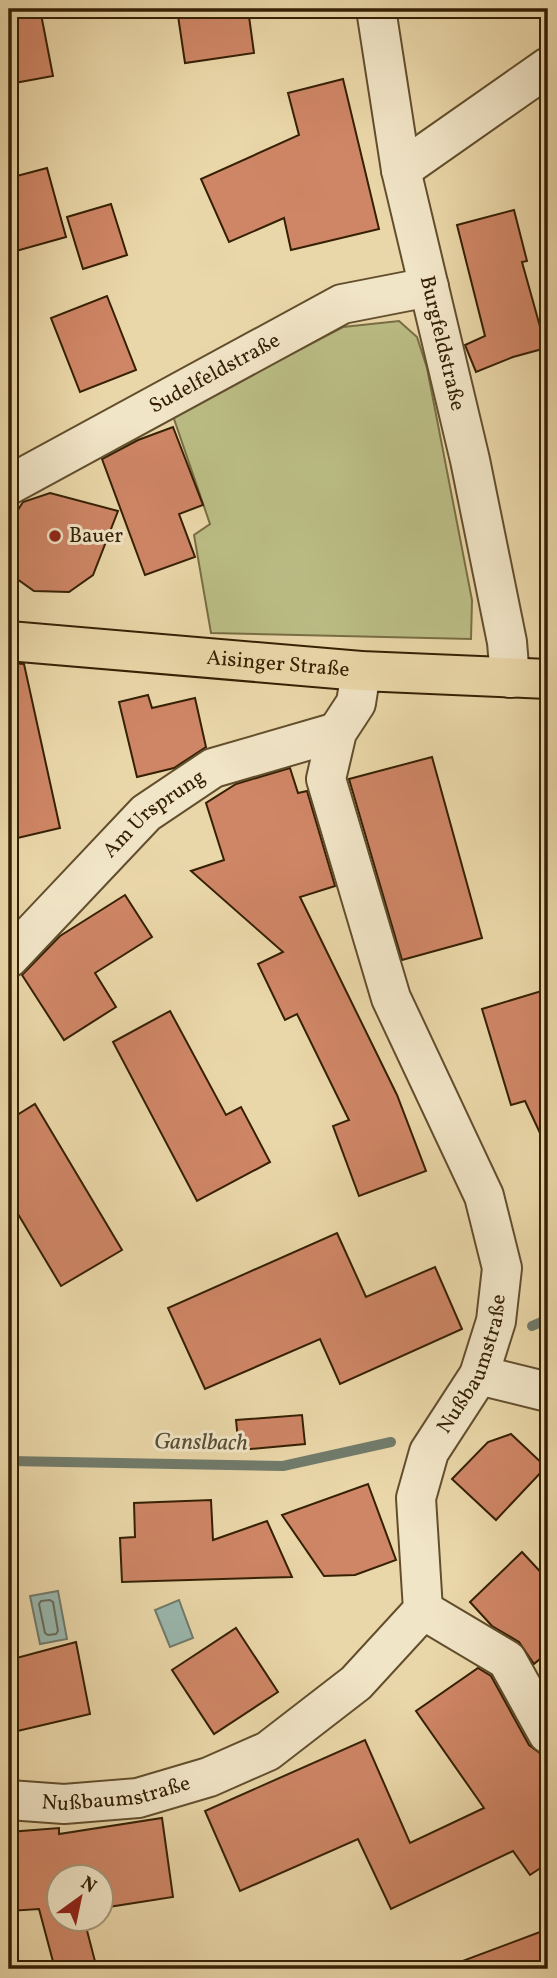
<svg xmlns="http://www.w3.org/2000/svg" width="557" height="1978" viewBox="0 0 557 1978" font-family="Vollkorn,serif">
<rect width="100%" height="100%" fill="#ead7a9"/>
<filter id="stains"><feTurbulence type="fractalNoise" baseFrequency=".00286" numOctaves="4"/><feColorMatrix values="0 0 0 0 .2 0 0 0 0 .09 0 0 0 0 .02 0 0 0 .5 -.17"/></filter>
<radialGradient id="worn" r=".72"><stop offset=".6" stop-color="#630" stop-opacity="0"/><stop offset="1" stop-color="#630" stop-opacity=".3"/></radialGradient>
<path fill="#bbbd85" stroke="#786e44" stroke-width="2" d="M399,321L417,337L427,368L472,600L471,639L211,633L194,535L210,524L173,416L343,327Z"/>
<g fill="#99b8b0" stroke="#717b6b" stroke-width="2">
<path d="M58,1591L67,1639L40,1644L30,1596Z"/>
<path d="M179,1600L193,1638L170,1647L155,1610Z"/>
</g>
<g fill="none" stroke-linecap="round" stroke-linejoin="round">
<path stroke="#676c5a" stroke-width="2" d="M50,1600L53,1602L58,1631L56,1634L48,1635L45,1633L39,1604L41,1601Z"/>
<g stroke="#717b6b" stroke-width="10">
<path d="M532,1326L548,1319"/>
<path d="M9,1461L283,1466L391,1442"/>
</g>
</g>
<g fill="#cf8666" stroke="#352004" stroke-width="2">
<path d="M9,9H40L53,76L9,84Z"/>
<path d="M177,9H248L254,53L185,63Z"/>
<path d="M343,79L379,229L291,250L284,218L229,242L201,179L299,135L288,93Z"/>
<path d="M47,168L66,237L9,253V178Z"/>
<path d="M111,204L127,255L83,269L67,217Z"/>
<path d="M514,210L527,261L522,262L546,348L513,357L476,372L465,345L485,336L457,225Z"/>
<path d="M107,296L136,370L80,392L51,318Z"/>
<path d="M173,427L203,505L179,514L195,557L145,575L102,459L138,440Z"/>
<path d="M50,493L118,511L93,575L69,592L34,591L13,576L9,568V524L23,502Z"/>
<path d="M9,663L24,664L60,828L9,840Z"/>
<path d="M148,695L152,708L195,698L206,747L174,768L137,777L119,702Z"/>
<path d="M432,757L482,938L402,960L349,779Z"/>
<path d="M290,768L298,793L307,791L335,886L300,897L397,1095L426,1171L359,1196L333,1126L349,1120L297,1014L285,1020L258,964L283,952L191,871L224,860L206,803L236,784Z"/>
<path d="M125,895L152,937L95,973L116,1007L64,1040L22,975L60,936Z"/>
<path d="M548,989V1150L525,1101L511,1105L482,1009Z"/>
<path d="M170,1011L226,1115L241,1107L270,1162L197,1201L113,1042Z"/>
<path d="M35,1104L122,1250L61,1286L9,1199V1120Z"/>
<path d="M337,1233L366,1297L435,1267L462,1329L340,1384L320,1339L205,1389L168,1308Z"/>
<path d="M302,1415L305,1444L239,1450L236,1420Z"/>
<path d="M511,1434L546,1467L496,1520L452,1479L488,1442Z"/>
<path d="M368,1484L396,1560L355,1575L324,1576L282,1515Z"/>
<path d="M211,1500L213,1540L267,1521L292,1577L122,1582L120,1538L135,1537L134,1503Z"/>
<path d="M522,1552L548,1580V1652L534,1664L519,1642L492,1626L470,1602Z"/>
<path d="M236,1628L278,1692L214,1734L172,1670Z"/>
<path d="M76,1642L90,1714L9,1733V1660Z"/>
<path d="M478,1668L491,1676L529,1745L541,1754L548,1765V1863L530,1875L513,1851L391,1909L358,1839L240,1891L205,1811L365,1740L410,1843L484,1808L416,1711Z"/>
<path d="M162,1818L173,1897L102,1908V1877H60V1919H84L97,1969H55L39,1909L9,1911V1832L59,1828V1834Z"/>
<path d="M548,1929V1969H450L449,1966Z"/>
</g>
<g fill="none" stroke-linecap="round" stroke-linejoin="round">
<defs>
<g id="minor">
<path id="s1" d="M376,9L401,170L470,460L507,642L510,678"/>
<path d="M401,170L548,67"/>
<path id="s2" d="M9,485L342,304L429,287"/>
<path id="s3" d="M9,958L146,813L213,768L337,732"/>
<path d="M479,1375L548,1392"/>
<path d="M423,1610L507,1660L548,1734"/>
<path id="s4" d="M9,1800L64,1804L138,1798L209,1777L268,1751L356,1683L423,1610L416,1498L429,1452L479,1375L496,1321L502,1268L484,1196L391,998L326,779L337,732L356,703L361,671"/>
</g>
<g id="major">
<path id="s5" d="M9,641L361,671L548,679"/>
</g>
</defs>
<use href="#minor" stroke="#624e2d" stroke-width="42"/>
<use href="#major" stroke="#352004" stroke-width="42"/>
<use href="#minor" stroke="#f1e5c7" stroke-width="38"/>
<use href="#major" stroke="#ead7a9" stroke-width="38"/>
</g>
<circle fill="#8f2418" stroke="#f1e5c7" stroke-width="2.5" cx="55" cy="536" r="7"/>
<g text-anchor="middle" dominant-baseline="central" stroke-width="6" stroke-linejoin="round" paint-order="stroke">
<g font-size="21" fill="#352004" stroke="#f1e5c7">
<text stroke="none"><textPath href="#s1" startOffset="341">Burgfeldstraße</textPath></text>
<text stroke="none"><textPath href="#s2" startOffset="234">Sudelfeldstraße</textPath></text>
<text stroke="none"><textPath href="#s5" startOffset="270">Aisinger Straße</textPath></text>
<text stroke="none"><textPath href="#s3" startOffset="205">Am Ursprung</textPath></text>
<text stroke="none"><textPath href="#s4" startOffset="738">Nußbaumstraße</textPath></text>
<text stroke="none"><textPath href="#s4" startOffset="108">Nußbaumstraße</textPath></text>
</g>
<g font-size="21" fill="#352004" stroke="#f1e5c7" text-anchor="start">
<text x="69" y="536">Bauer</text>
</g>
<g font-size="23" font-style="italic" fill="#534e38" stroke="#f1e5c7">
<text transform="translate(201 1443) rotate(1)">Ganslbach</text>
</g>
</g>
<rect width="557" height="1978" fill="none" stroke="#ead7a9" stroke-width="35"/>
<rect x="10" y="10" width="536" height="1957" fill="none" stroke="#352004" stroke-width="3.5"/>
<rect x="18" y="18" width="522" height="1943" fill="none" stroke="#352004" stroke-width="2"/>
<g transform="translate(80 1898) rotate(33)"><circle r="33" fill="#f1e5c7" stroke="#a69679" stroke-width="2"/>
<path d="M0-5L12 26L0 18L-12 26Z" fill="#8f2418"/>
<text y="-10" font-size="19" font-weight="bold" text-anchor="middle" fill="#352004">N</text>
</g>
<rect width="100%" height="100%" filter="url(#stains)"/>
<rect width="100%" height="100%" fill="url(#worn)"/>
</svg>
